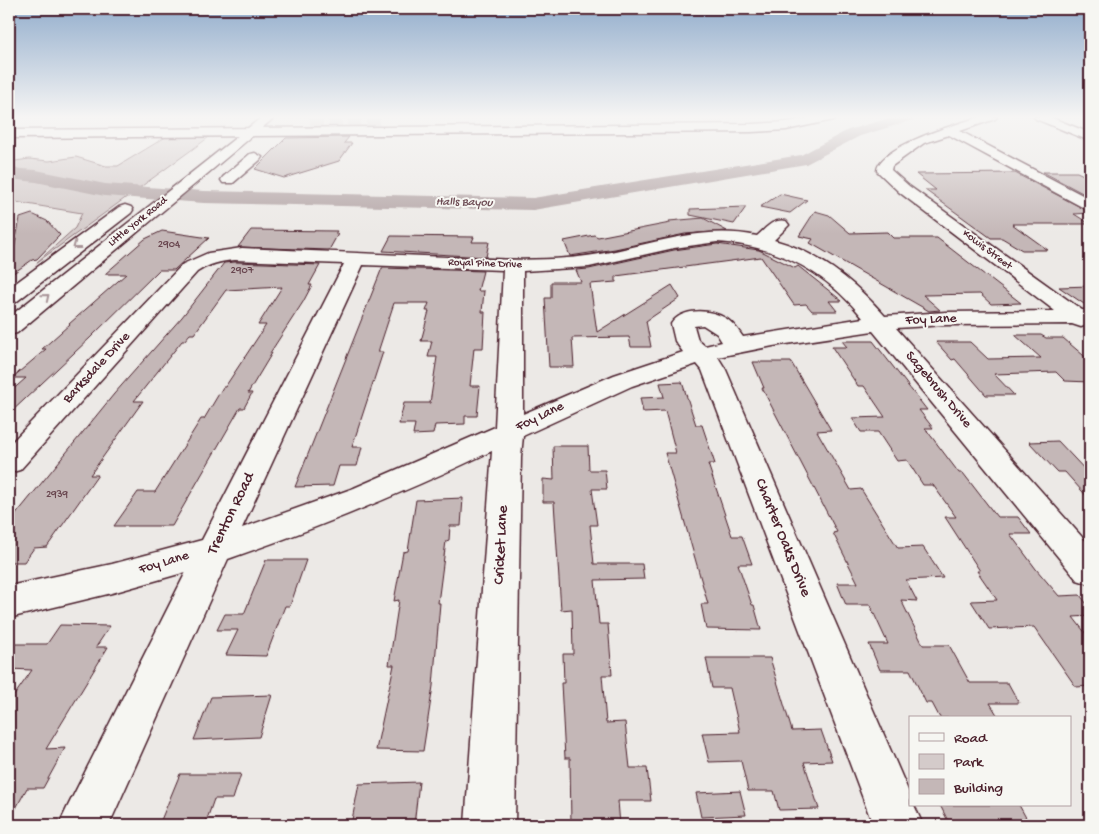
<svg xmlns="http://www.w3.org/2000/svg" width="1099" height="834" viewBox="0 0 1099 834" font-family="'Gochi Hand',sans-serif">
<rect width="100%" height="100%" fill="#ece9e6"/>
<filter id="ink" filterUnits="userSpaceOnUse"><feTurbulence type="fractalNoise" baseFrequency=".02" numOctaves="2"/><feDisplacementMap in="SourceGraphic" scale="10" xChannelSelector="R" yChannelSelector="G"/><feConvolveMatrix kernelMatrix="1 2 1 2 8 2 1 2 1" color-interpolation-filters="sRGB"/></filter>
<g filter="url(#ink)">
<path fill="#d4cbca" stroke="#8f757a" d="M169,135H212L36,263L75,228L82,213L9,201V162L29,159L49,161L76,157L106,166H118Z"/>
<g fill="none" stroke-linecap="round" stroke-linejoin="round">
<path fill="#b1a2a3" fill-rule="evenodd" d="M893,117H915L913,120L860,136L806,164L533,210L204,203L105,196L36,182L9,179V168L36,170L105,184L204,191L533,198L801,155L848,130Z"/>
</g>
<g fill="#c4b7b7" stroke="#4a1f2b">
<path d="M349,137L344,143H352L339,161L284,178L255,169L286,138Z"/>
<path d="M1043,172H1077L1090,178V197Z"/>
<path d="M1015,173L1090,212V213L1074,214L1090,224H1012L1048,250H1022L1002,238H991L925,190H936L916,174Z"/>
<path d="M780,194L807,200L790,213L760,207Z"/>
<path d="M746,207L734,224L690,215V209Z"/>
<path d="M815,211L829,215L850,233L887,232L893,238H937L1021,303L991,304L980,294L923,295L940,310L929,311L810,243L813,239L799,236Z"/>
<path d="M32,214L47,221L60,235L37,259L32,260L9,276L20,218Z"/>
<path d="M703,218L727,231L685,234L615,249L570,256L564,241L594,235L598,237L670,223L669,221Z"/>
<path d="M251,230L337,231L335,234H338L329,250L238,247Z"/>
<path d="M162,231L209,238L174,270H159L90,338L9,414V393L26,378H12L46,349H42L70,324H69L126,274H105L145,239Z"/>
<path d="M391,236L474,237L472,242H489L486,257L383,251Z"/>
<path d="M717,244L759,250L795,268L798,266L842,301H829L837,311H812L806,304L794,305L761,257L616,276V282L590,284L597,332L672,285L680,298L646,321L651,347H631L629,337L572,338L574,367H549L545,298H551V282H581L576,270L589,269L674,250Z"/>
<path d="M235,262L320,265L309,285H312L303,302L270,353H272L248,393H252L244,408H240L172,526H114L138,492H155L201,419H204L223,387H225L266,325H258L282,287L226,290L194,334H190L184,341H182L134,401H143L90,475H98L47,547L34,548L24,562H9V523L114,394L182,317L224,263Z"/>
<path d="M382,268L483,271L478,291H484L482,312H485L483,348H474L470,386H480L477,416H465V424L435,425L433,434L413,435L415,424H399L404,403H430L437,357H428L432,341H421L429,311H426L429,303H394L378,352H383L352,447H362L357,466H339L333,486L295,487Z"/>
<path d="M1090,286V308L1059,287Z"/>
<path d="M1015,335H1041L1046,338H1063L1090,361V382L1065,381L1056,372L994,374L1014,395H986L955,359L952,360L936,342H970L988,359L1041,358Z"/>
<path d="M842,341H873L927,410H919L933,428H925L959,473H963L997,517H1018L1031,534H1010L1036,569L1059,596L1080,595L1090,608V616L1073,617L1090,639V686L1076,687L1034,627L989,629L971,601L997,600L977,571H980L945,517H956L933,485H923L907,460L897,461L878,432H861L852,418L885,417L864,386H858L832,347H847Z"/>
<path d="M753,362H791L831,430L817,431L851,490L861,489L898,548L923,547L943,578L906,580L917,601L901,600L923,645H949L970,683H1008L1019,703H990L999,718H940L932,703H926L910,670H880L869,644H888L870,605H846L837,583H858L833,533L837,532L762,388H764Z"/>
<path d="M682,382L696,425H702L715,464H708L732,536H742L752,564H738L752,605H754L761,630L706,629L701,604H708L665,453H676L665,411L643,412L640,398L664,397L660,383Z"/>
<path d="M1058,441L1090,475V500L1065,472H1057L1029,442Z"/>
<path d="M553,446H588L589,470H605L607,489H592L597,525H590L594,564H642L644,579L595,580L599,624H608L612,675H602L606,723L625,722L630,768H647L651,801H618L620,825H571L570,758H565L561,683H564L563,654H573L572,609L561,610L554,502H543V479L554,480Z"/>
<path d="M463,498L461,526H450L449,540L446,541L438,603H440L433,686L423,751L376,750L394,665H389L399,600L394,601L403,552L408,551L416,500Z"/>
<path d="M266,560H306L290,606H285L266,656L226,655L238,630H217L225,614H244Z"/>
<path d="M60,625L110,626L96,647H108L46,749L65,748L43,788H27L9,821V703L32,670L9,669V652L15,644H47Z"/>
<path d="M706,658H770L792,731L821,730L832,761L804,762L819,809L779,810L774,791H748L741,761L709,762L702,733L740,732L730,688H712Z"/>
<path d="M272,695L259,737L194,740L211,697Z"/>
<path d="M180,774H241L233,799H214L205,825H159Z"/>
<path d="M419,782L414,825H351L359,784Z"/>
<path d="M740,791L746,815L701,817L696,793Z"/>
<path d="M940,805H1019L1030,825H950Z"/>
</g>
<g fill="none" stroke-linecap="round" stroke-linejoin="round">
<path stroke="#ccc1c1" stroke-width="13" stroke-dasharray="13 6" stroke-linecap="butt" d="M310,123L385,122"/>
<defs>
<g id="minor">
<path d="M816,117H839L833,120L786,130L751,132L9,138V130L751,124L786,122Z"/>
<path d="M980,117H997L995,119L960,131L1090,199V210L1084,208L949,135L924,143L892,166L891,170L909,186L1082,310H1090V324L1081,327L1072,324L946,325L896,328L1090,546V584L1077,580L873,331L773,346L718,357L726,370L910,795V805H914L923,825H873L702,370L697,364L632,386L523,436L521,456L515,825H465L492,451C406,492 318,528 228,559L109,825H59L67,808L186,572L112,593L9,618V586L112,564L202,540L344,264L235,260C220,261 209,264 197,272L20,470L9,473V445L183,264L208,253L242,248C302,251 363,253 423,256C471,258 520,262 567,258C632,254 692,222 757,236C766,228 773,218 786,221L789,225L774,240C818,252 855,282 885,316L946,312L1055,311L899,192L877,171C878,146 960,123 980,117ZM717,242C777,245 826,272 863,318L743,337C738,330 734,324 727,319C711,309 682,307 671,324L675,341L683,352L614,375L523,414V271L589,267L674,248ZM363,265L503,270L495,427L354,488L242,528ZM703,325L717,334L722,342L705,346L698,340L694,326Z"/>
<path d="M1034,117H1050L1090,133V141L1036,119Z"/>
<path d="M255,153L262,157L260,160L233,183H223L221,180L223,177L250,154Z"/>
</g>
<g id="major">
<path d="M262,117H275L17,333L9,335V317Z"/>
<path d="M125,205L131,207L133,210L131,213L16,302L9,304V288L119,207Z"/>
</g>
</defs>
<use href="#minor" stroke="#4a1f2b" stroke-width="3"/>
<use href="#major" stroke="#4a1f2b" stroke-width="3"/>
<use href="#minor" fill="#f6f6f2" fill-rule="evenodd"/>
<use href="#major" fill="#f6f6f2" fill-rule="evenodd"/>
</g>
<defs><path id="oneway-chevron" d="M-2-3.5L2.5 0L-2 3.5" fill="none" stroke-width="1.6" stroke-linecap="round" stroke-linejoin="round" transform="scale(1.25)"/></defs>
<g stroke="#a99598">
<use href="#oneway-chevron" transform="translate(76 246) rotate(143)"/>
<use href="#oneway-chevron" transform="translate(46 297) rotate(-39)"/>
</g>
</g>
<linearGradient id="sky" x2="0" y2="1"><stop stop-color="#92adcc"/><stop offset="0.5" stop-color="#f6f5f4"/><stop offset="1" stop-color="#f6f5f4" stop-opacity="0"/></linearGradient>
<rect width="1099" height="234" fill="url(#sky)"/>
<g text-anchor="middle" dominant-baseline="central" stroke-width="4" stroke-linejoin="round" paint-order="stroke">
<g font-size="11" fill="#4a1f2b" stroke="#f6f6f2">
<text transform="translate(138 222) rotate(-39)">Little York Road</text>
<text transform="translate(987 250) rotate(37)">Kowis Street</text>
<text transform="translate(485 264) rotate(2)">Royal Pine Drive</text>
</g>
<g font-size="11" fill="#68454e">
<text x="169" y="245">2904</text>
<text x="242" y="271">2907</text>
<text x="57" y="495">2939</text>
</g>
<g font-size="12" font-style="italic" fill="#6e4d55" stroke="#f6f6f2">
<text transform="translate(464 203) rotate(1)">Halls Bayou</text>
</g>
<g font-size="14" fill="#4a1f2b" stroke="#f6f6f2">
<text transform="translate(931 320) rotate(-2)">Foy Lane</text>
<text transform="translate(97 368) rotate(-47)">Barksdale Drive</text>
<text transform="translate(938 390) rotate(50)">Sagebrush Drive</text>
<text transform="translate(540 417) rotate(-26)">Foy Lane</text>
<text transform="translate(164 563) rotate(-17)">Foy Lane</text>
</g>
<g font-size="16" fill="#4a1f2b" stroke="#f6f6f2">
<text transform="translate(232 514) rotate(-64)">Trenton Road</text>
<text transform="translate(782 538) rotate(68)">Charter Oaks Drive</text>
<text transform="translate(502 545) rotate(-87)">Cricket Lane</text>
</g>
</g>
<rect width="1099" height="834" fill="none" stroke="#f6f6f2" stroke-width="30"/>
<rect x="15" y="15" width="1069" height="804" fill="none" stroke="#4a1f2b" stroke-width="2" filter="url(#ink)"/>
<rect x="909" y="716" width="162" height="90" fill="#f6f6f2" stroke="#b1a0a2"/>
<rect x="919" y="733" width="25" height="8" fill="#f6f6f2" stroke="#b1a0a2"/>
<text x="954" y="742" font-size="15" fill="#4a1f2b">Road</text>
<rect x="919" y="754" width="25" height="15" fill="#d4cbca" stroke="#b1a0a2"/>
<text x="954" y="766" font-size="15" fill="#4a1f2b">Park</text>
<rect x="919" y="779" width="25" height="15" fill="#c4b7b7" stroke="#b1a0a2"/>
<text x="954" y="792" font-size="15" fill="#4a1f2b">Building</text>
</svg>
